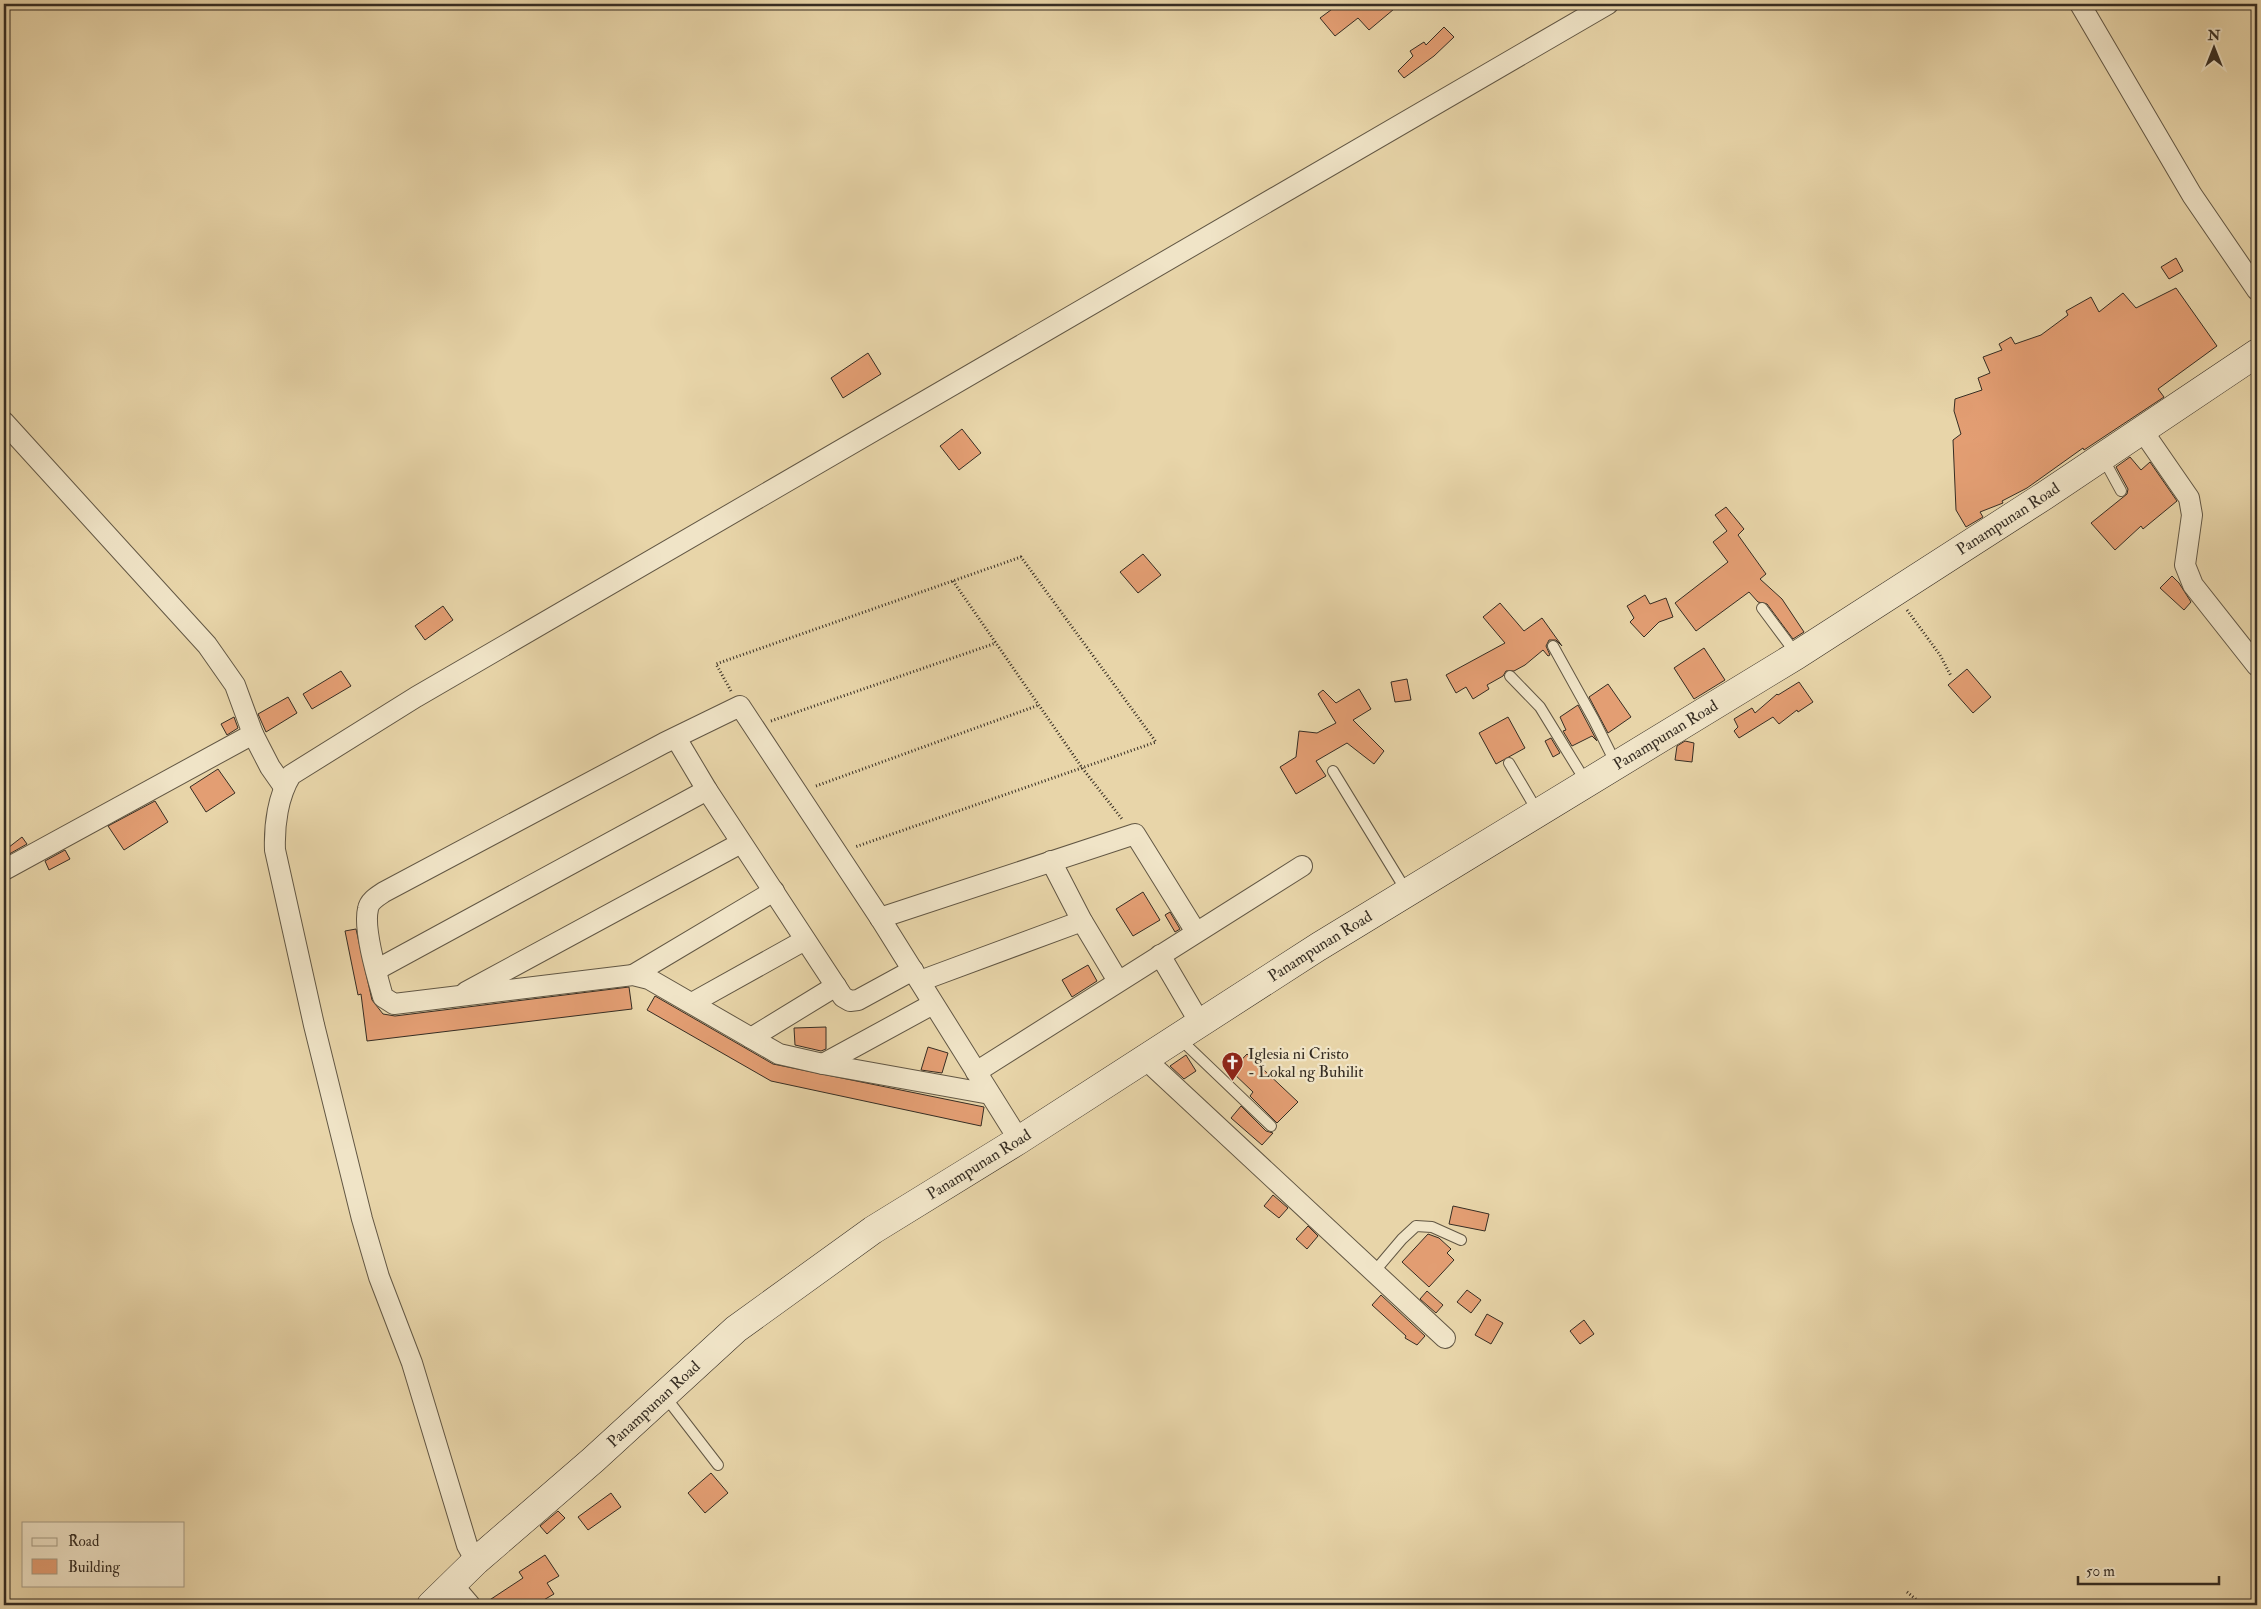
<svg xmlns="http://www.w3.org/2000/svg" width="2261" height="1609" viewBox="0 0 2261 1609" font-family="'IM FELL Double Pica',serif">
<rect width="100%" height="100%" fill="#e8d5a9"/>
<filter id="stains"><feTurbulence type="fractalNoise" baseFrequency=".004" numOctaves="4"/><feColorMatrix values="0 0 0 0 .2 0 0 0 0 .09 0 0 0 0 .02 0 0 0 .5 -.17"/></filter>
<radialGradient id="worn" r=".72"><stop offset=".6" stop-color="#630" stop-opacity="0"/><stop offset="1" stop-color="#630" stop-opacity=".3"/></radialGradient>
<g fill="#e39e73" stroke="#362d23">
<path d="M1339,4H1400L1369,30L1358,18L1335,36L1320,18Z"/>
<path d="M1444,27L1454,37L1434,56L1404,78L1398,71L1413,56L1410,51L1424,42L1426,45Z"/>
<path d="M2176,258L2183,271L2169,279L2161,267Z"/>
<path d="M2176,288L2217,346L2158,389L2164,397L2084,450L2083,448L2027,488L2002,501L2003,503L1980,512L1983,517L1966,527L1956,510L1953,440L1961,434L1954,411L1955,399L1982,390L1978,378L1990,373L1983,357L2002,350L1999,344L2011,337L2015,344L2041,335L2068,315L2066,311L2091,297L2099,312L2123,293L2136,308Z"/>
<path d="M868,353L881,374L843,398L831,378Z"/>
<path d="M962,429L981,453L959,470L940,446Z"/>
<path d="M2130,457L2141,470L2150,462L2177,501L2143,529L2141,526L2115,550L2091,523L2127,494L2128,489L2116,467Z"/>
<path d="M1726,507L1744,529L1738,535L1766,574L1760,579L1782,599L1804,632L1793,639L1767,604L1758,602L1749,592L1696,631L1675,603L1728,562L1713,542L1727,531L1715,515Z"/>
<path d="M1143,554L1161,575L1138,593L1120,572Z"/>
<path d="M2172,576L2179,583L2191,602L2184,610L2160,588Z"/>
<path d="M1645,595L1650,604L1666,598L1673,617L1659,622L1644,637L1630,622L1634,618L1627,606Z"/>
<path d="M1500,603L1524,631L1542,618L1562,646L1556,640H1549L1546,646L1550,655L1548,656L1543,650L1525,665L1514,671H1506L1503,676L1487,685L1489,689L1473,699L1466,687L1456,693L1446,675L1505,643L1483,617Z"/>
<path d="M443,606L453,620L425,640L415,626Z"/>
<path d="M1704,648L1725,680L1694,699L1674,668Z"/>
<path d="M1967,669L1991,697L1973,713L1948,685Z"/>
<path d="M341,671L351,686L312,709L303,694Z"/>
<path d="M1407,679L1411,700L1395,702L1391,682Z"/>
<path d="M1799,682L1813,702L1798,712L1797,710L1779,724L1773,717L1739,738L1734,731L1738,727L1734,719L1752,708L1755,713L1777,694L1778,695Z"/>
<path d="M1608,684L1631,717L1608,733L1589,697Z"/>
<path d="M1359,689L1371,709L1353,720L1384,751L1374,764L1347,743L1316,761L1326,776L1296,794L1280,767L1296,757L1299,731L1317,733L1336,723L1318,694L1323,690L1336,703Z"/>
<path d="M288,697L297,713L266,732L258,714Z"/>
<path d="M1578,705L1597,741L1592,736L1572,746L1563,731L1566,730L1560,717Z"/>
<path d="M234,717L238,728L227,735L221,724Z"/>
<path d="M1508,717L1525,748L1496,764L1479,733Z"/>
<path d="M1551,738L1560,753L1553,757L1545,741Z"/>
<path d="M1685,741L1694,743L1692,762L1675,760L1677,746Z"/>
<path d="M218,769L235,793L206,812L190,787Z"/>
<path d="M155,801L168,822L124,850L108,826Z"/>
<path d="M22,837L27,844L4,857V851Z"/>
<path d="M65,850L70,859L49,870L45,861Z"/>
<path d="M1143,892L1160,920L1133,936L1116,909Z"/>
<path d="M1170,912L1180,929L1175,932L1165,915Z"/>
<path d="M356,929L372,1000L383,1014L395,1016L629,987L632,1009L367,1041L361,994L358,995L345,931Z"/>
<path d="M1088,965L1097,981L1072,997L1062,980Z"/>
<path d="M655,996L773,1064L984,1107L981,1126L771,1081L647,1010Z"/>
<path d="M826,1027V1049L821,1051L795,1045L794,1028Z"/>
<path d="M928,1047L948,1053L942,1073L921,1070Z"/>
<path d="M1247,1054L1298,1102L1277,1123L1250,1096L1253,1092L1231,1071Z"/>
<path d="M1186,1055L1196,1071L1184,1079L1170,1066Z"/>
<path d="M1241,1106L1266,1131L1273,1133L1262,1145L1231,1118Z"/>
<path d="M1273,1195L1288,1208L1279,1218L1264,1206Z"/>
<path d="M1453,1206L1489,1214L1485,1231L1449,1224Z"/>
<path d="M1308,1226L1318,1236L1307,1249L1296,1239Z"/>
<path d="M1428,1234L1439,1238L1451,1249L1447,1253L1454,1260L1429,1287L1402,1262Z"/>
<path d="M1467,1290L1481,1300L1471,1313L1457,1302Z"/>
<path d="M1427,1291L1443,1305L1436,1313L1420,1299Z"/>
<path d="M1381,1295L1425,1336L1417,1345L1405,1338L1406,1336L1372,1305Z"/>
<path d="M1487,1314L1503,1323L1491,1344L1475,1335Z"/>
<path d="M1584,1320L1594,1334L1580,1344L1570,1331Z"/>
<path d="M711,1473L728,1493L705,1513L688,1493Z"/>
<path d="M611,1493L621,1507L588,1530L578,1517Z"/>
<path d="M558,1511L565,1518L547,1534L540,1526Z"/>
<path d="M545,1555L559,1576L547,1583L554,1594L535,1605H482L523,1578L519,1572Z"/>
</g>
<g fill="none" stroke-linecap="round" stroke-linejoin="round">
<defs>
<g id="lane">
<path d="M2103,458L2121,491"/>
<path d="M1762,608L1797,655"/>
<path d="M1553,646L1594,720L1616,764"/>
<path d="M1510,676L1540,707L1586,782"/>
<path d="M1509,763L1538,812"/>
<path d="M1333,771L1407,892"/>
<path d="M1179,1038L1271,1126"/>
<path d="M1374,1272L1402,1239L1416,1226L1432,1227L1461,1240"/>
<path d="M664,1395L718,1465"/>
</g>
<g id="street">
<path d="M2080,4L2192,195L2257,290"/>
<path d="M4,422L207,645L235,685L253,734"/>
<path d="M2142,430L2189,498L2192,515L2185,565L2193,585L2257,666"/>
<path d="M676,738L707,790L843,997L850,1001L858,1000L913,970"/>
<path d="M1051,861L1082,921L1118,981"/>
<path d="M4,870L253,734L270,767L284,787"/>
<path d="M880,918L1135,834L1196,932"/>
<path d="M1160,955L1200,1023"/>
<path d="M376,970L707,790"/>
<path d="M633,975L774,891"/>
<path d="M920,981L1082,921"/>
<path d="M466,992L741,843"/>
<path d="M692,1003L805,940"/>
<path d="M751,1038L836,986"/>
<path d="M1144,1058L1445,1338"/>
<path d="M823,1064L933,1004"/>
<path d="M976,1072L1302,866"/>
<path d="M990,1094L823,1064L779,1054L649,979L633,975L394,1004L383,997C377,976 363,929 368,909C369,901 378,896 384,892L664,743L740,706L880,918L1019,1140"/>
<path d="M476,1561L467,1545L412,1363L379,1277L362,1219L314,1025L275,850C274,825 278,796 291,775L416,697L1608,4"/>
<path d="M452,1584L470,1605"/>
</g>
<g id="secondary">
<path id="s1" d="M431,1605L476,1561L593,1460L736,1329L873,1230L1019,1140L1318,947L1797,655L2044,496L2257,353"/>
</g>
</defs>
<use href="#lane" stroke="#625744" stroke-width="12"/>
<use href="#street" stroke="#625744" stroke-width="22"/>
<use href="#secondary" stroke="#362d23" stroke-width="29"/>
<g stroke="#362d23" stroke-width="3" stroke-dasharray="1 2.5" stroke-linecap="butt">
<path d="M953,581L1083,769L1122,819"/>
<path d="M1907,610L1940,655L1951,676"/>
<path d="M731,691L716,664L1021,557L1156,742L855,847"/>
<path d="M771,721L996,643"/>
<path d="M816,786L1039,705"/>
<path d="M1907,1592L1923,1605"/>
</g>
<use href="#lane" stroke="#f0e4c7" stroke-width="10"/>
<use href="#street" stroke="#f0e4c7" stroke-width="20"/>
<use href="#secondary" stroke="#f0e4c7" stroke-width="28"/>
</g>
<defs>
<symbol id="church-pin" viewBox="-11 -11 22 30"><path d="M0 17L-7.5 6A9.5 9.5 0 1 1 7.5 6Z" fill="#8f2418" stroke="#f0e4c7"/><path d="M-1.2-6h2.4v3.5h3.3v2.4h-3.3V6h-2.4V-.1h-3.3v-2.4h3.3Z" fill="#fff"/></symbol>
</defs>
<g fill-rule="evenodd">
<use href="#church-pin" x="1220" y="1050" width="25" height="34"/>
</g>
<g text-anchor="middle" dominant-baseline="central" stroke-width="4.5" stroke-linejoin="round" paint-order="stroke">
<g font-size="16" fill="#362d23" stroke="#f0e4c7">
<text stroke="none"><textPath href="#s1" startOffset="1920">Panampunan Road</textPath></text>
<text stroke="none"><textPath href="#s1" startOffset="1515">Panampunan Road</textPath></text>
<text stroke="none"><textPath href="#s1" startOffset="1110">Panampunan Road</textPath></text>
<text stroke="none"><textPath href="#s1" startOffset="705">Panampunan Road</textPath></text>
<text stroke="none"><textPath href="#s1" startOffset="300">Panampunan Road</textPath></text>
</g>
<g font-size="16" fill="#362d23" stroke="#f0e4c7" text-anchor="start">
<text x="1248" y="1054">Iglesia ni Cristo<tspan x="1248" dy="18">- Lokal ng Buhilit</tspan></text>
</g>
</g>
<rect width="2261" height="1609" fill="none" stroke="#e8d5a9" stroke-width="20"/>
<rect x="5" y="5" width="2251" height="1599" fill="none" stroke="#362d23" stroke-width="2.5"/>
<rect x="10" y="10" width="2241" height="1589" fill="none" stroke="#362d23"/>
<rect x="22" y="1522" width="162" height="65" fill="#f0e4c7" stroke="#a69b85"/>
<rect x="32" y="1538" width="25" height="8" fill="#f0e4c7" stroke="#a69b85"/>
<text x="68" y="1546" font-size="15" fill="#362d23">Road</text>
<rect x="32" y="1559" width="25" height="15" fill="#e39e73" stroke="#a69b85"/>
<text x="68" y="1572" font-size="15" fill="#362d23">Building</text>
<g transform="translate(2214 48)" stroke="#f0e4c7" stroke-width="4" paint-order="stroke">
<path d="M0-4L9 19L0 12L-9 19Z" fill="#362d23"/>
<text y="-8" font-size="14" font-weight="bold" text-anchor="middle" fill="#362d23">N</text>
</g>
<path d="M2078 1576v8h141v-8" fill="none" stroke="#362d23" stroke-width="2.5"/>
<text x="2086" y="1576" font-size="15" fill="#362d23" stroke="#f0e4c7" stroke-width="4" paint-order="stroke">50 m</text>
<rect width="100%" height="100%" filter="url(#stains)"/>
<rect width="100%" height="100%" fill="url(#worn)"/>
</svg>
